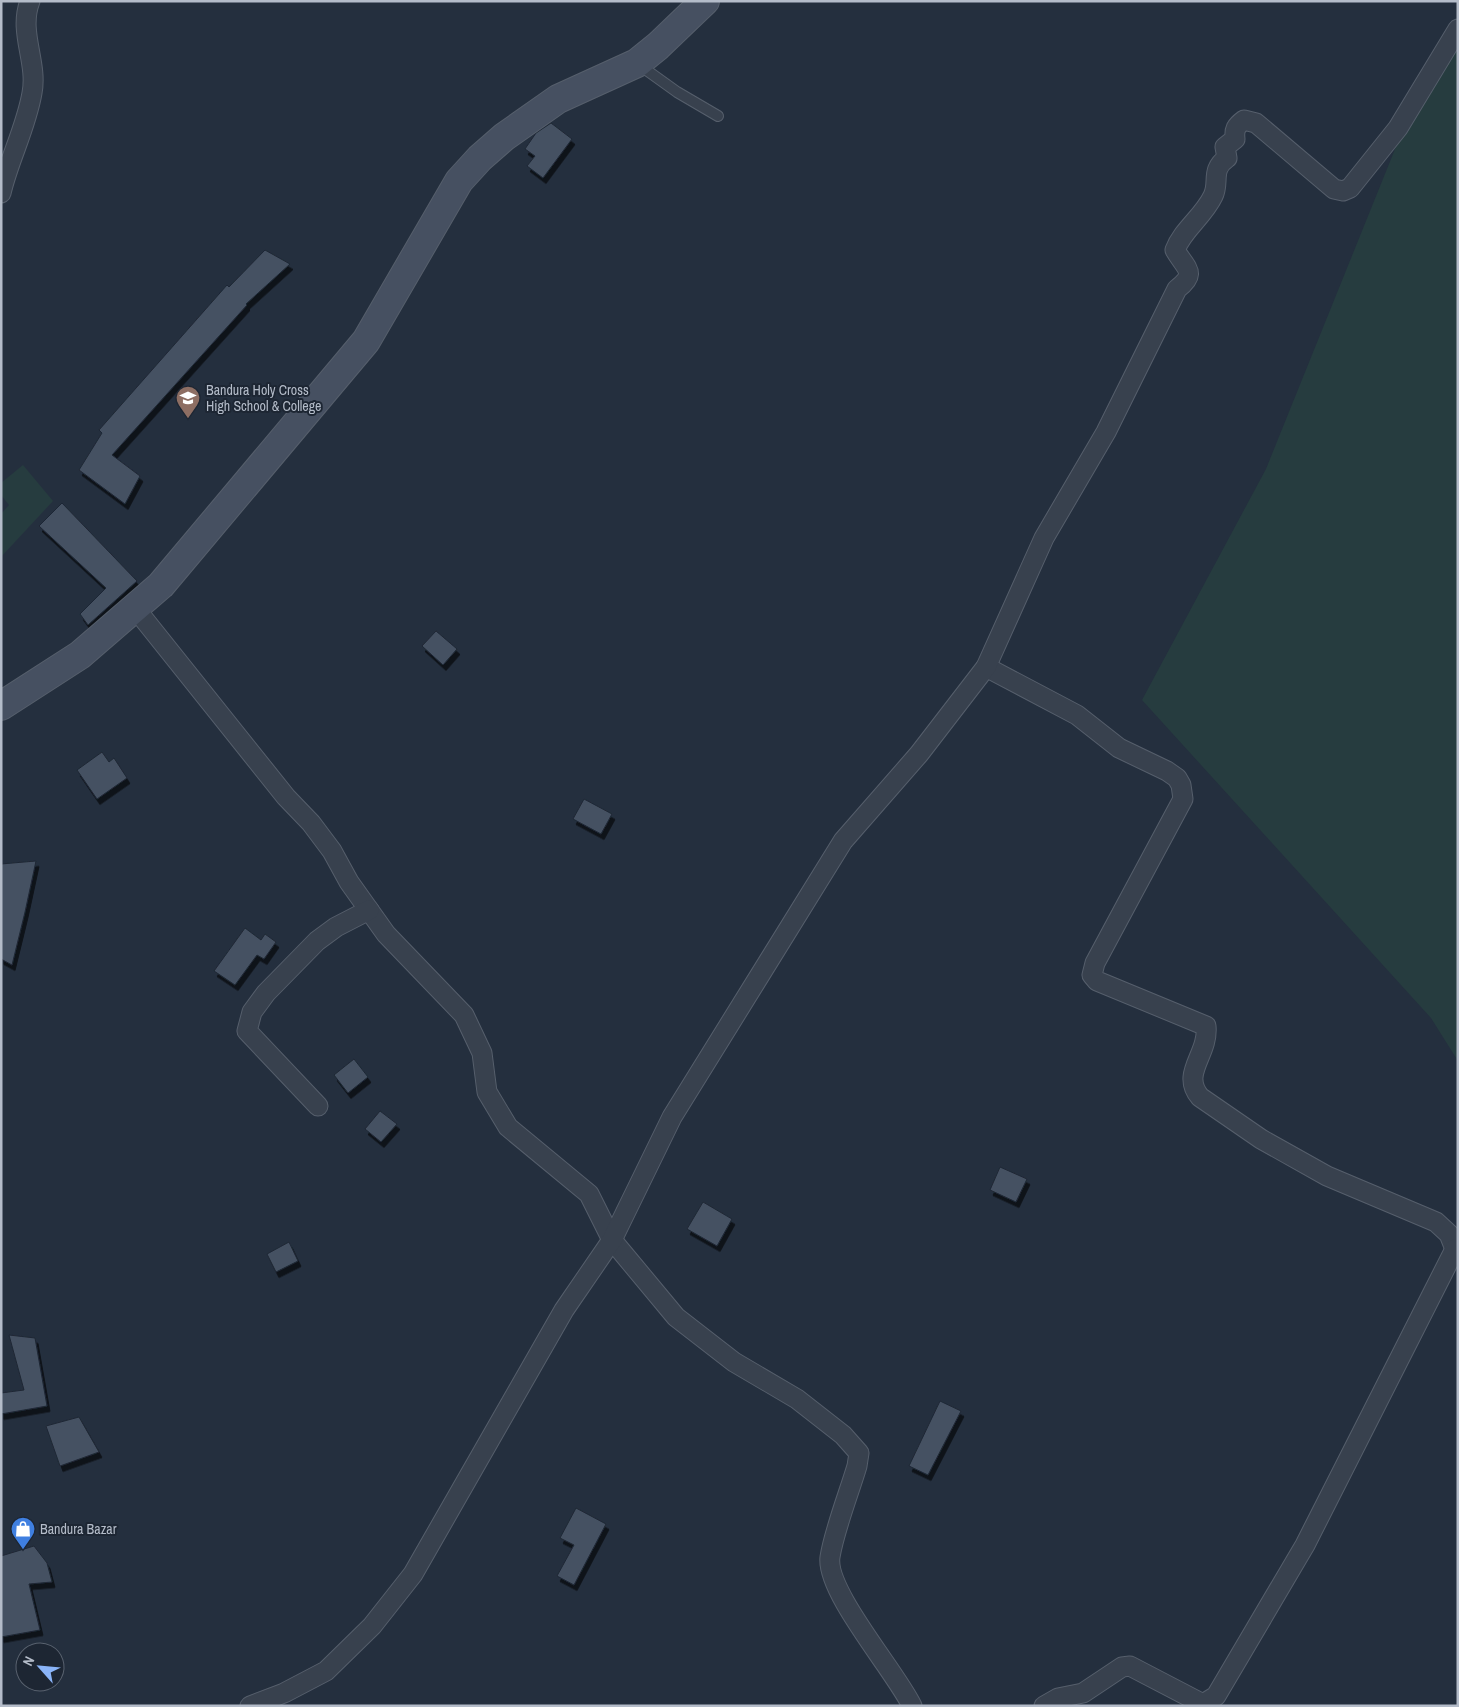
<svg xmlns="http://www.w3.org/2000/svg" width="1459" height="1707" viewBox="0 0 1459 1707" font-family="'Archivo Narrow',sans-serif">
<defs>
<filter id="shadow"><feDropShadow dx="3" dy="5.5" stdDeviation="0" flood-color="#0009"/></filter>
</defs>
<rect width="100%" height="100%" fill="#242f3e"/>
<g fill="#263c3f">
<path d="M1437,45L1458,47V1061L1431,1018L1142,700L1266,469Z"/>
<path d="M23,465L53,501L1,557V514L9,505L1,495V483Z"/>
</g>
<g fill="#455162" stroke="#1f2835" filter="url(#shadow)">
<path d="M551,123L572,139L543,178L527,166L535,156L525,149L536,133Z"/>
<path d="M265,250L290,264L246,304L247,305L112,455L140,476L125,504L79,470L102,433L99,430L227,285L229,287Z"/>
<path d="M62,503L137,581L88,625L80,614L106,588L39,526Z"/>
<path d="M436,631L457,649L443,665L422,646Z"/>
<path d="M102,752L109,762L114,758L127,778L97,799L77,770Z"/>
<path d="M584,799L612,814L601,834L573,819Z"/>
<path d="M36,861L25,912L12,965L1,959V864Z"/>
<path d="M245,928L261,940L265,934L276,942L264,959L257,955L235,985L214,971Z"/>
<path d="M354,1059L368,1077L348,1093L334,1075Z"/>
<path d="M380,1111L397,1124L381,1142L365,1129Z"/>
<path d="M1000,1167L1027,1179L1016,1202L990,1190Z"/>
<path d="M703,1202L732,1219L717,1246L687,1229Z"/>
<path d="M289,1242L298,1261L276,1272L267,1254Z"/>
<path d="M9,1335L35,1338L47,1406L1,1414V1393L24,1390Z"/>
<path d="M940,1401L961,1411L928,1475L909,1466Z"/>
<path d="M79,1417L99,1452L60,1466L46,1426Z"/>
<path d="M576,1508L606,1524L574,1585L557,1576L574,1545L560,1538Z"/>
<path d="M34,1546L47,1563L52,1582L29,1584L40,1630L1,1637V1556Z"/>
</g>
<g fill="none" stroke-linecap="round" stroke-linejoin="round">
<defs>
<path id="lane" d="M638,64L677,92L718,116"/>
<g id="street">
<path d="M1,193C9,159 26,128 32,93C38,62 18,32 30,1"/>
<path d="M135,608L286,797L311,823L332,851L349,882L386,934L464,1015L482,1053L487,1092L508,1127L589,1194L612,1240L676,1317L734,1362L797,1399L843,1435L859,1453L857,1466C849,1493 834,1531 830,1557C825,1591 896,1672 912,1706"/>
<path d="M986,667L1077,715L1119,748L1167,771L1177,778L1181,785L1183,799L1095,963L1092,975L1097,981L1206,1026C1209,1055 1180,1073 1200,1097L1261,1139L1327,1176L1436,1222L1449,1234L1455,1249L1458,1251"/>
<path d="M318,1106L247,1031L252,1012L266,993L317,941L336,927L369,910"/>
<path d="M250,1706L284,1693L326,1671L372,1626L413,1574L564,1310L612,1240L672,1117L843,841L919,754L986,667L1044,538L1106,432L1177,289C1198,273 1186,269 1175,250C1183,229 1203,217 1213,196C1220,182 1210,170 1227,158L1225,147L1235,139C1234,129 1236,126 1244,120L1256,123L1334,189L1343,191L1350,188L1398,128L1458,29"/>
<path d="M1044,1706L1058,1698L1083,1693L1122,1667L1130,1666L1203,1704L1216,1696L1305,1545L1455,1249"/>
</g>
<path id="secondary" d="M1,706L80,655L161,585L366,341L459,181L480,158L504,137L558,99L637,63L658,46L705,1"/>
</defs>
<use href="#lane" stroke="#565f6c" stroke-width="12"/>
<use href="#street" stroke="#565f6c" stroke-width="21"/>
<use href="#secondary" stroke="#565f6c" stroke-width="30"/>
<use href="#lane" stroke="#38414e" stroke-width="10"/>
<use href="#street" stroke="#38414e" stroke-width="19"/>
<use href="#secondary" stroke="#465061" stroke-width="28"/>
</g>
<defs>
<symbol id="school-pin" viewBox="-11 -11 22 30"><path d="M0 17L-7.5 6A9.5 9.5 0 1 1 7.5 6Z" fill="#8d6e63" stroke="#1d2633"/><path d="M0-5L7-2L0 1L-7-2ZM-4 1L0 2.5L4 1V4Q0 6-4 4Z" fill="#fff"/></symbol>
<symbol id="shop-pin" viewBox="-11 -11 22 30"><path d="M0 17L-7.5 6A9.5 9.5 0 1 1 7.5 6Z" fill="#3f7fe0" stroke="#1d2633"/><path d="M-5-2.5h2.3a2.7 3.5 0 0 1 5.4 0H5L5.5 6h-11ZM-1.5-2.5h3a1.5 2.3 0 0 0-3 0Z" fill="#fff"/></symbol>
</defs>
<g fill-rule="evenodd">
<use href="#school-pin" x="174" y="384" width="28" height="38"/>
<use href="#shop-pin" x="9" y="1515" width="28" height="38"/>
</g>
<g text-anchor="middle" dominant-baseline="central" stroke-width="4" stroke-linejoin="round" paint-order="stroke">
<g font-size="14" fill="#b4bcc9" stroke="#1d2633" text-anchor="start">
<text x="206" y="390">Bandura Holy Cross<tspan x="206" dy="16">High School &amp; College</tspan></text>
<text x="40" y="1529">Bandura Bazar</text>
</g>
</g>
<rect width="1459" height="1707" fill="none" stroke="#b4bcc9" stroke-width="5"/>
<g transform="translate(40 1667) rotate(297)"><circle r="24" fill="#1d2633" stroke="#59626f"/>
<path d="M0-4L9 19L0 12L-9 19Z" fill="#8ab4f8"/>
<text y="-8" font-size="14" font-weight="bold" text-anchor="middle" fill="#b4bcc9">N</text>
</g>
</svg>
